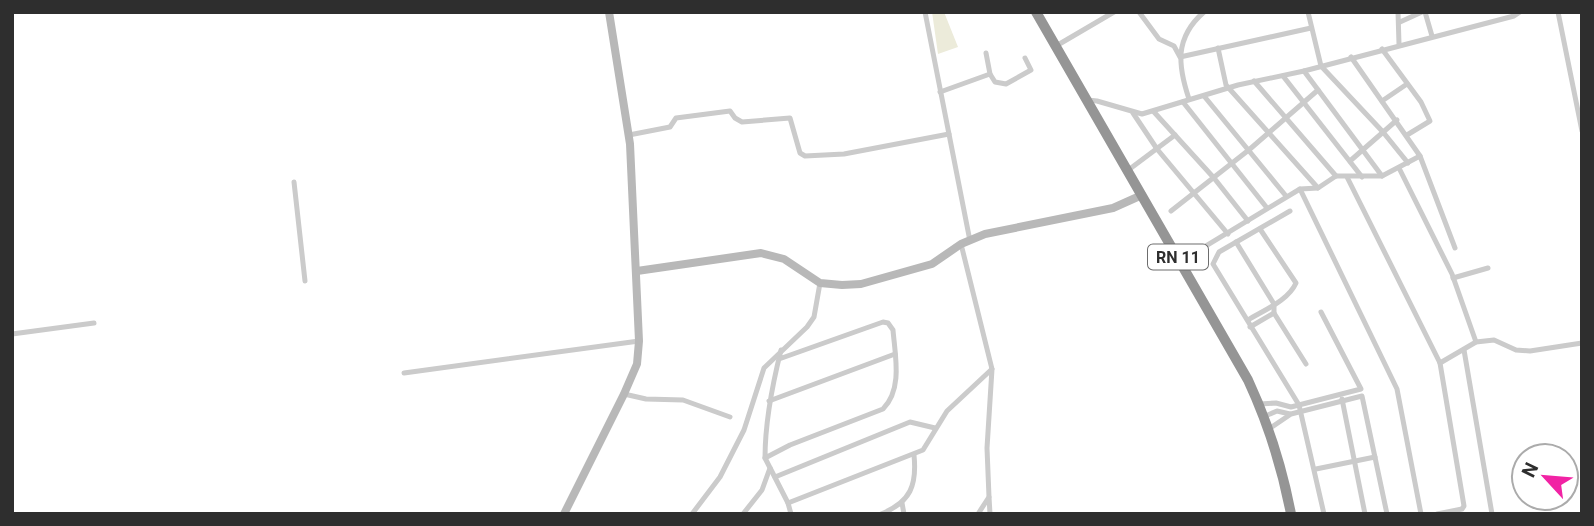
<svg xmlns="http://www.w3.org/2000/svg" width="1594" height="526" viewBox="0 0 1594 526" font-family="Roboto,sans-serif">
<rect width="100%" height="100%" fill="#fff"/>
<path fill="#ecebda" d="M932,12H944L958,47L938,54Z"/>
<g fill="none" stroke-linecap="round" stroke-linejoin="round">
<g stroke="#cbcbcb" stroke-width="5">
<path d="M925,12L970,241"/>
<path d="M1139,12L1159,39L1174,46L1180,57L1311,28"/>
<path d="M1308,12L1321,66L1383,132L1408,163"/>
<path d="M1398,12L1399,44"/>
<path d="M1425,12L1432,36"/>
<path d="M1558,12L1582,131"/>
<path d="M1400,22L1422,12"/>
<path d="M1056,46L1114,12"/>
<path d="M1218,48L1226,85L1318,188"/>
<path d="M1382,49L1421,102L1430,121L1407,135"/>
<path d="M986,53L990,74L995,82L1006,84L1031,70L1025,58"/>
<path d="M1351,57L1420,156"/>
<path d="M1304,71L1382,176"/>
<path d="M1283,76L1362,177"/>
<path d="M1254,81L1336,176"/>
<path d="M940,92L990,74"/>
<path d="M1204,96L1286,196"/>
<path d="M1189,99C1178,66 1174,38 1204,12"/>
<path d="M1088,100L1097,101L1142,114L1238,85L1304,71L1514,16L1520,12"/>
<path d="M1382,101L1407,84"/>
<path d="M1183,102L1267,208"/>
<path d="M1154,112L1214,178L1248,221"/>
<path d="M1133,113L1157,149L1228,234"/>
<path d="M629,135L670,127L676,118L730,111L735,118L742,122L790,118L800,153L805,156L844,154L949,134"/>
<path d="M1350,161L1397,120"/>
<path d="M1399,168L1452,274L1476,342"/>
<path d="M1127,171L1175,135"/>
<path d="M1347,177L1440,363L1464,506L1462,509L1437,514"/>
<path d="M294,182L305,281"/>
<path d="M1300,189L1397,389L1421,514"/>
<path d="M1171,211L1250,149L1318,90"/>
<path d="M1290,211L1219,252L1213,264L1299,405L1324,514"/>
<path d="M1236,242L1274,304V313"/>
<path d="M961,244L992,369L987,448L989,497L978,514"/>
<path d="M1181,261L1300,189L1318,188L1336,176H1382L1420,156L1455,248"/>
<path d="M1453,278L1488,268"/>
<path d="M1248,320C1264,310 1288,301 1296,283L1260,229"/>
<path d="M1250,327L1274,313L1306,364"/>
<path d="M12,334L94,323"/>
<path d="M1464,350L1492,514"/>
<path d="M779,359L883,322L888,323L893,330C895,355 903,389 883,409L790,445L765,458C765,421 772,386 781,350"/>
<path d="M1440,363L1476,342L1494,340L1516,350L1530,351L1582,343"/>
<path d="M404,373L639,341"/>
<path d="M624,394L646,399L683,400L730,417"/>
<path d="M1342,399L1365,514"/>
<path d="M769,401L895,354"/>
<path d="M1260,404L1276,403L1291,407L1361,389L1321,312"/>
<path d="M1263,417L1277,411L1290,414"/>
<path d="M1269,429L1291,414L1362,396L1387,514"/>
<path d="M765,458L788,503L791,514"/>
<path d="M1316,469L1375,457"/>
<path d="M775,477L910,422L935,428"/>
<path d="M989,497L990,514"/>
<path d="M788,503L923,450L947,411L992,369"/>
<path d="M902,503L904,514"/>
<path d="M692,514L720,477L744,430L764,368L807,327L814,317L820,283"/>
<path d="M743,514L762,490L770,468"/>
<path d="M881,514C911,502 917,485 914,455"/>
</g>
<g stroke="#b8b8b8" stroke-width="8">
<path d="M637,271L761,253L784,259L820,283L842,285L861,284L932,264L961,244L985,234L1113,208L1142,195"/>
<path d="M564,514L624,394L637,364L639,341L630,144L609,12"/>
</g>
<path stroke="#959595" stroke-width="10" d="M1036,12L1248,380C1268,423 1282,467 1291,514"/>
</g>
<g text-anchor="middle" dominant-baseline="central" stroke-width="7" stroke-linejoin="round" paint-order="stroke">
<rect fill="#fff" stroke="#6d6d6d" stroke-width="2" x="1148" y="244.5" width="60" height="25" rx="5"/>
<g font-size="16" font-weight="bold" fill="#2e2e2e">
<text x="1178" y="257">RN 11</text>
</g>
</g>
<rect width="1594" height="526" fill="none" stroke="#2e2e2e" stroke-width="28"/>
<g transform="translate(1545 477) rotate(296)"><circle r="33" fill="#ffffff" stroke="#ababab" stroke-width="2"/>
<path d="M0-5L12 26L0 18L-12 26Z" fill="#f123a4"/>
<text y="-10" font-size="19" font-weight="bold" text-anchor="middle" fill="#2e2e2e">N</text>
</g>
</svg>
